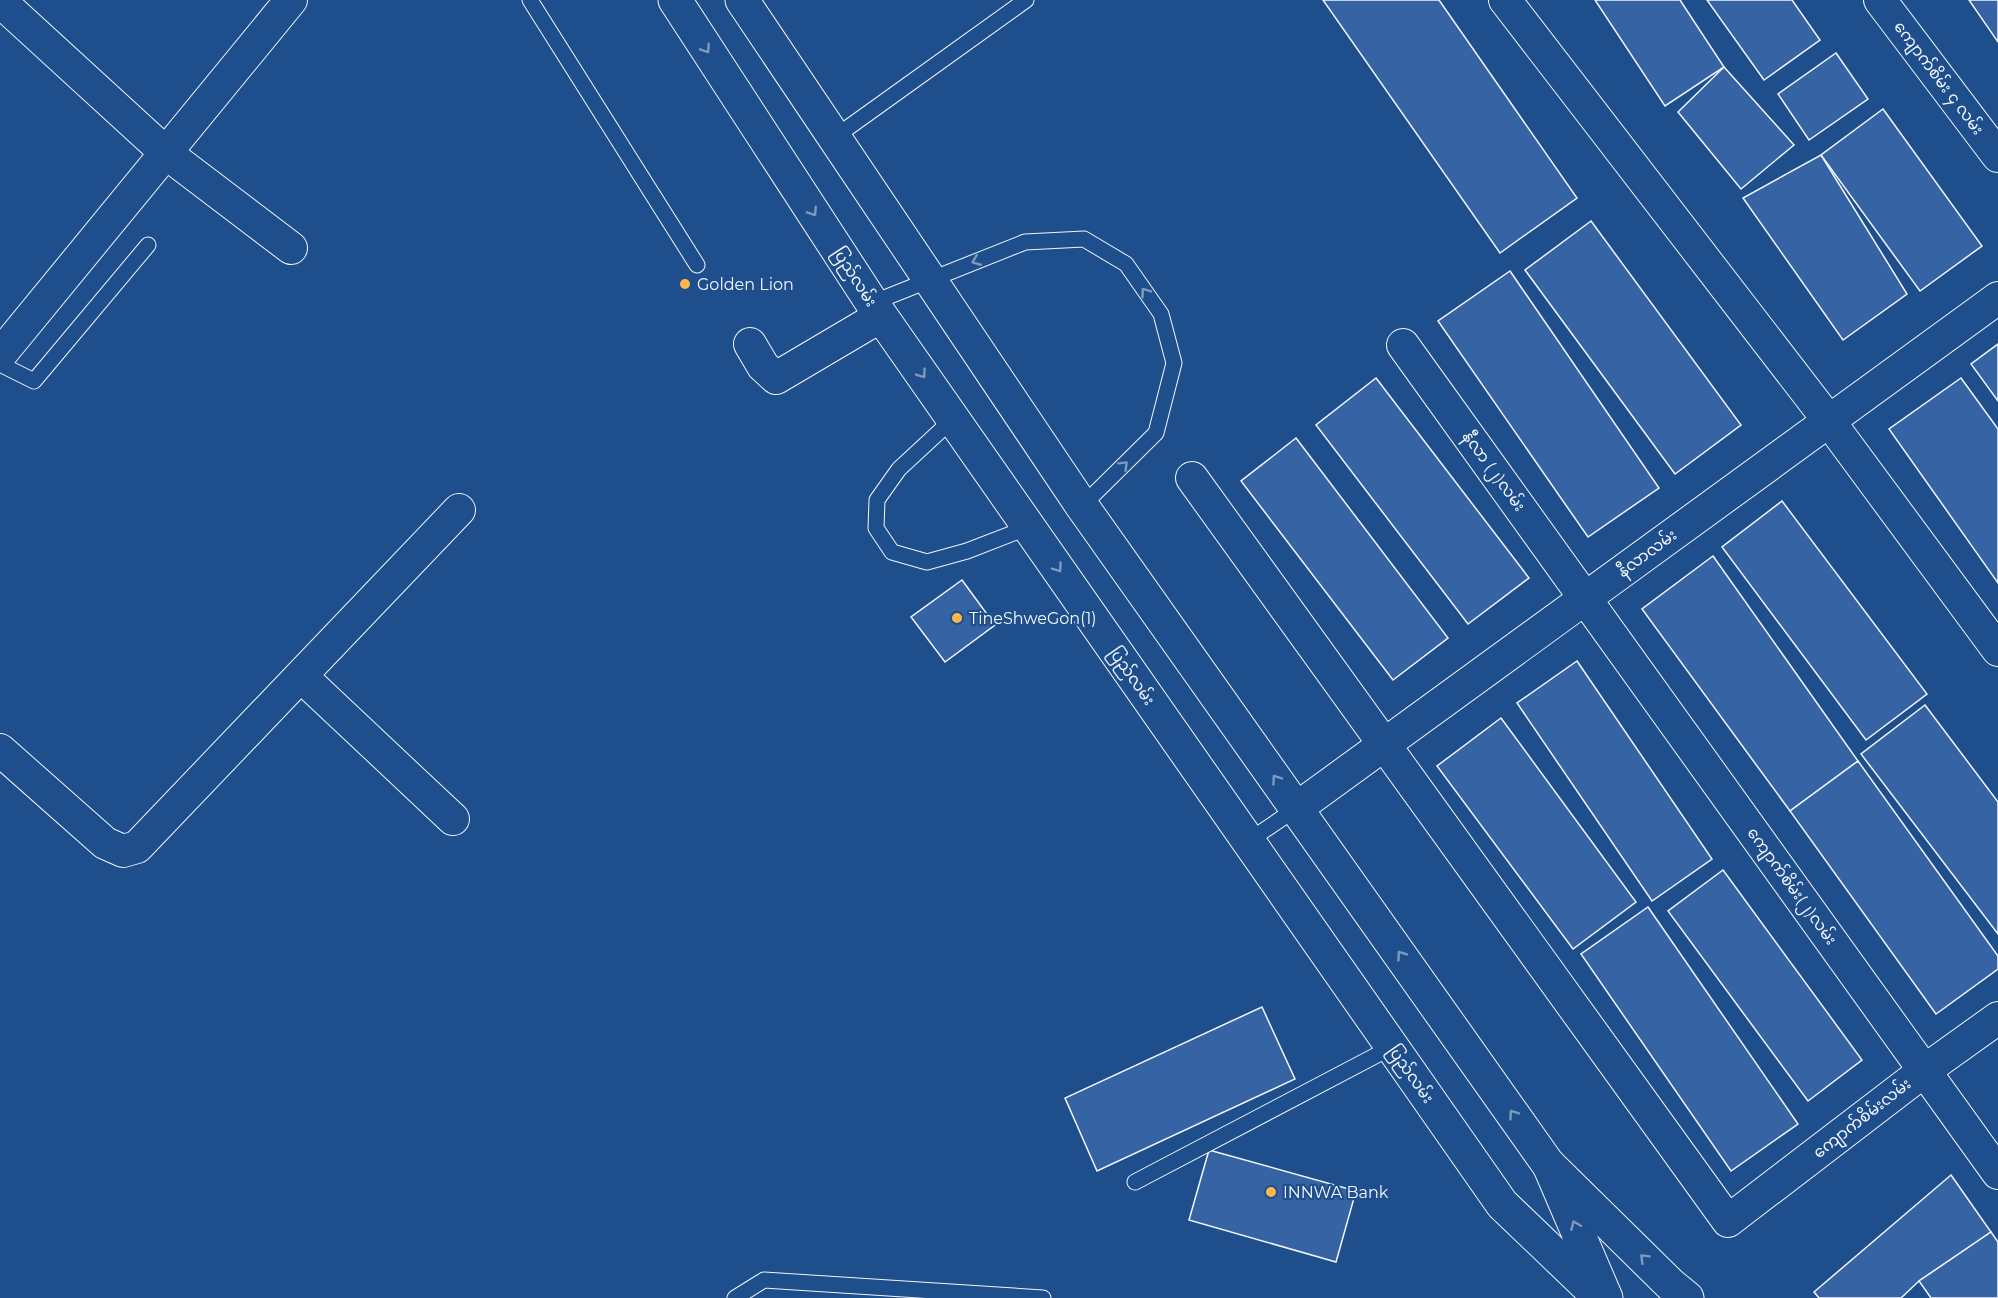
<svg xmlns="http://www.w3.org/2000/svg" width="1998" height="1298" viewBox="0 0 1998 1298" font-family="Montserrat,'Noto Sans Myanmar',sans-serif">
<rect width="100%" height="100%" fill="#1f4e8c"/>
<g fill="#3563a3" stroke="#f2f6ff" stroke-width="1.5">
<path d="M1323,0H1439L1577,198L1500,253Z"/>
<path d="M1595,0H1680L1724,67L1665,106Z"/>
<path d="M1707,0H1792L1820,40L1764,80Z"/>
<path d="M1969,0H1998V42Z"/>
<path d="M1836,53L1868,99L1809,140L1778,94Z"/>
<path d="M1724,67L1794,145L1741,189L1678,112Z"/>
<path d="M1883,109L1982,246L1920,291L1821,155Z"/>
<path d="M1821,155L1907,294L1843,340L1743,198Z"/>
<path d="M1591,221L1741,425L1675,474L1525,270Z"/>
<path d="M1510,271L1659,488L1588,537L1438,321Z"/>
<path d="M1998,344V401L1971,364Z"/>
<path d="M1376,378L1529,578L1468,624L1316,425Z"/>
<path d="M1961,378L1998,429V583L1889,429Z"/>
<path d="M1296,438L1448,638L1393,680L1241,481Z"/>
<path d="M1782,501L1927,694L1866,740L1722,547Z"/>
<path d="M1713,556L1858,761L1790,811L1642,609Z"/>
<path d="M962,580L995,625L945,662L911,617Z"/>
<path d="M1577,661L1712,859L1652,901L1517,703Z"/>
<path d="M1925,705L1998,802V934L1861,754Z"/>
<path d="M1501,718L1636,902L1573,949L1437,766Z"/>
<path d="M1858,761L1998,956V969L1936,1014L1790,811Z"/>
<path d="M1723,870L1862,1060L1808,1101L1668,911Z"/>
<path d="M1648,907L1798,1124L1731,1171L1581,954Z"/>
<path d="M1262,1007L1295,1079L1097,1171L1065,1098Z"/>
<path d="M1209,1150L1356,1191L1336,1262L1189,1220Z"/>
<path d="M1951,1175L1991,1232L1919,1281L1901,1298H1819L1814,1292Z"/>
<path d="M1991,1232L1998,1242V1298H1931L1919,1281Z"/>
</g>
<g fill="none" stroke-linecap="round" stroke-linejoin="round">
<defs>
<g id="lane">
<path d="M530,0L697,265"/>
<path d="M835,137L1026,0"/>
<path d="M872,303L1025,242L1084,239L1126,264L1161,314L1174,363L1156,433L1082,506"/>
<path d="M0,364L34,381L148,245"/>
<path d="M953,419L899,469L877,500L876,528L892,552L927,562L967,551L1029,527"/>
<path d="M1247,842L1297,808"/>
<path d="M1135,1182L1392,1047"/>
<path d="M735,1298L764,1280L1043,1298"/>
</g>
<g id="street">
<path d="M1505,0L1829,421L1998,650"/>
<path d="M1880,0L1998,156"/>
<path d="M0,1L166,153L291,248"/>
<path d="M750,344L763,366L776,378L881,316"/>
<path d="M1403,345L1998,1173"/>
<path d="M0,355L291,0"/>
<path d="M1192,478L1728,1221L1924,1071L1998,1018"/>
<path d="M301,676L453,819"/>
<path d="M0,750L105,843L123,851L137,847L459,510"/>
<path d="M1297,808L1998,298"/>
</g>
<path id="primary" d="M1549,1165L1606,1298"/>
<g id="highway">
<path d="M675,0L872,303L1502,1204L1600,1298"/>
<path d="M742,0L1082,506L1548,1164L1670,1284L1687,1298"/>
</g>
</defs>
<use href="#lane" stroke="#f2f6ff" stroke-width="17"/>
<use href="#street" stroke="#f2f6ff" stroke-width="34"/>
<use href="#primary" stroke="#f2f6ff" stroke-width="35"/>
<use href="#highway" stroke="#f2f6ff" stroke-width="35"/>
<use href="#lane" stroke="#1f4e8c" stroke-width="15"/>
<use href="#street" stroke="#1f4e8c" stroke-width="32"/>
<use href="#primary" stroke="#1f4e8c" stroke-width="33"/>
<use href="#highway" stroke="#1f4e8c" stroke-width="33"/>
</g>
<defs><path id="oneway-chevron" d="M-2-3.5L2.5 0L-2 3.5" fill="none" stroke-width="1.6" stroke-linecap="round" stroke-linejoin="round" transform="scale(1.5)"/></defs>
<g stroke="#7e9ac0">
<use href="#oneway-chevron" transform="translate(706 49) rotate(57)"/>
<use href="#oneway-chevron" transform="translate(813 212) rotate(57)"/>
<use href="#oneway-chevron" transform="translate(976 261) rotate(158)"/>
<use href="#oneway-chevron" transform="translate(1145 292) rotate(-125)"/>
<use href="#oneway-chevron" transform="translate(922 374) rotate(55)"/>
<use href="#oneway-chevron" transform="translate(1124 465) rotate(-45)"/>
<use href="#oneway-chevron" transform="translate(1058 568) rotate(55)"/>
<use href="#oneway-chevron" transform="translate(1276 779) rotate(-125)"/>
<use href="#oneway-chevron" transform="translate(1401 955) rotate(-125)"/>
<use href="#oneway-chevron" transform="translate(1513 1114) rotate(-125)"/>
<use href="#oneway-chevron" transform="translate(1575 1225) rotate(-113)"/>
<use href="#oneway-chevron" transform="translate(1644 1258) rotate(-135)"/>
</g>
<g fill="#ffb74d" stroke="#1f4e8c" stroke-width="2">
<circle cx="685" cy="284" r="6"/>
<circle cx="957" cy="618" r="6"/>
<circle cx="1271" cy="1192" r="6"/>
</g>
<g text-anchor="middle" dominant-baseline="central" stroke-width="4.5" stroke-linejoin="round" paint-order="stroke">
<g font-size="16" fill="#f2f6ff" stroke="#1f4e8c">
<text transform="translate(1939 78) rotate(53)">ကျောက်စိမ်း ၄ လမ်း</text>
<text transform="translate(855 277) rotate(57)">ပြည်လမ်း</text>
<text transform="translate(1494 471) rotate(54)">နီလာ (၂)လမ်း</text>
<text transform="translate(1647 553) rotate(-36)">နီလာလမ်း</text>
<text transform="translate(1132 676) rotate(55)">ပြည်လမ်း</text>
<text transform="translate(1792 886) rotate(54)">ကျောက်စိမ်း(၂)လမ်း</text>
<text transform="translate(1411 1074) rotate(55)">ပြည်လမ်း</text>
<text transform="translate(1862 1118) rotate(-38)">ကျောက်စိမ်းလမ်း</text>
</g>
<g font-size="16" fill="#f2f6ff" stroke="#1f4e8c" text-anchor="start">
<text x="697" y="284">Golden Lion</text>
<text x="969" y="618">TineShweGon(1)</text>
<text x="1283" y="1192">INNWA Bank</text>
</g>
</g>
</svg>
